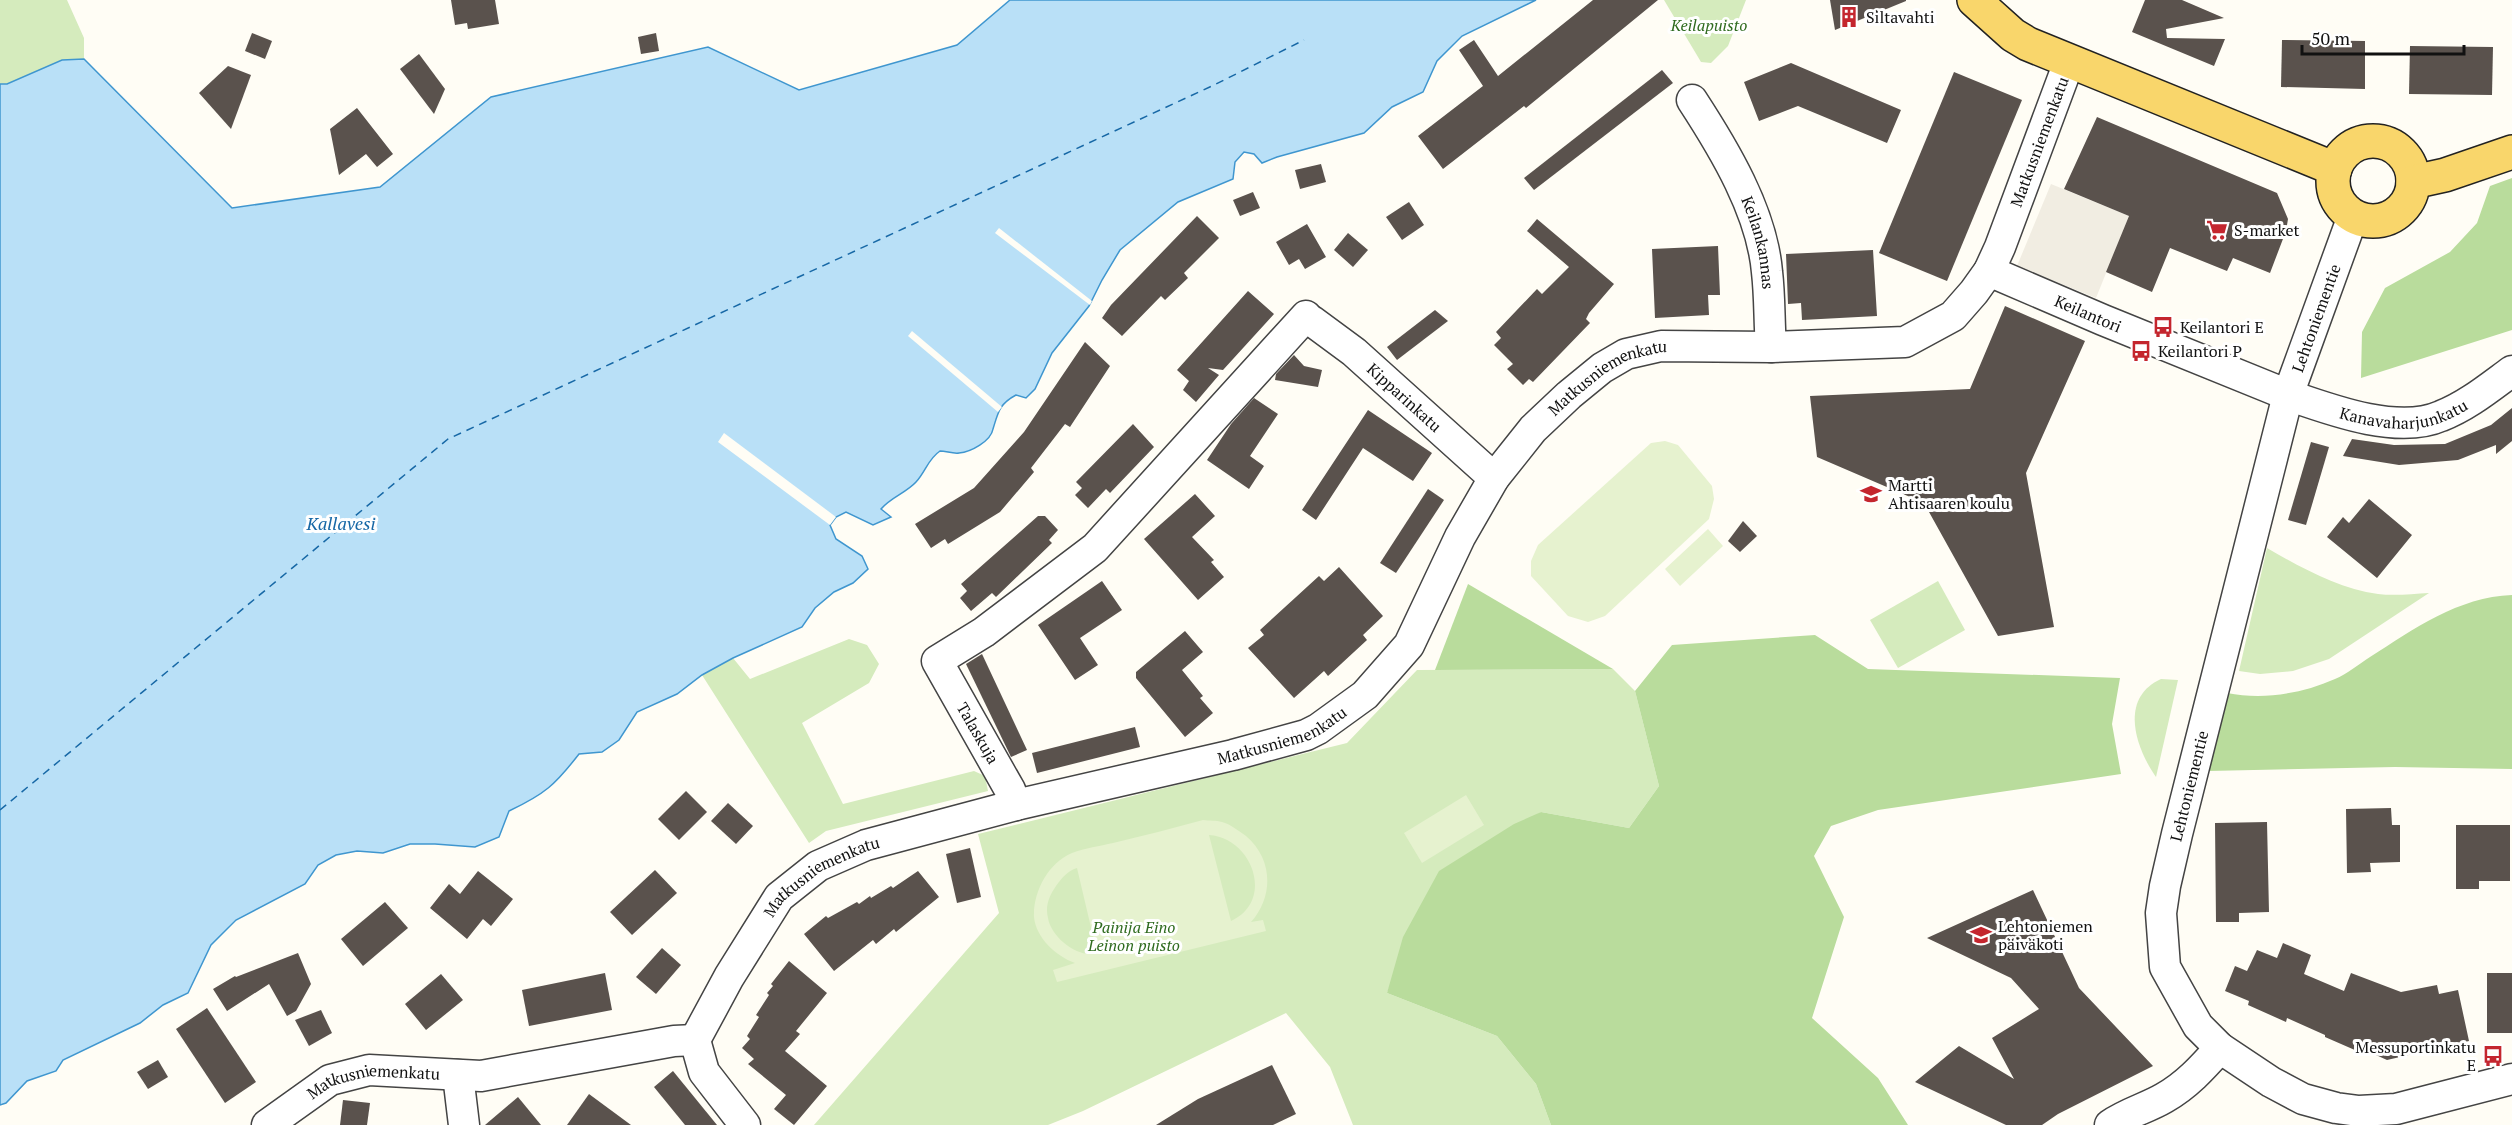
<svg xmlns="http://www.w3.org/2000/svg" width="2512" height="1125" viewBox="0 0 2512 1125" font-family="'PT Serif',serif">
<rect width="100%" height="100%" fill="#fffdf5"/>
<g fill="#d5ebbd">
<path d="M0,0H67L84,38V59L62,60L7,84H0Z"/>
<path d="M1664,0H1746L1728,46L1711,63L1701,62Z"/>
<path d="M2267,548C2300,567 2339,589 2378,594C2394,596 2412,594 2429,593L2329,659L2293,671L2260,674L2239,671Z"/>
<path d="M1938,581L1965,630L1898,668L1870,620Z"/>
<path d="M849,639L867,645L879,664L869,683L802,723L843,804L974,771L985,776L988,791L826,831L809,843L702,675L733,658L750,679Z"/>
<path d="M1613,669L1635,691L1659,786L1629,828L1541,812L1440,871L1425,898L1387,993L1497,1036L1536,1084L1551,1125H1353L1330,1067L1286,1013L1083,1111L1048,1125H814L999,913L978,834L1347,743L1417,670Z"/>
<path d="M2161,679L2178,680L2156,777C2135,747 2119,698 2161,679Z"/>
</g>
<g fill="#b9dc9c">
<path d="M2512,178V330L2361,378L2362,332L2385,288L2450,252L2477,223L2490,186Z"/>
<path d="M1468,584L1613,669L1435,670Z"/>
<path d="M2512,595V769L2395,767L2208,771L2227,693C2263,700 2301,694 2335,679C2347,674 2359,664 2370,657C2414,629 2458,597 2512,595Z"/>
<path d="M1815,635L1868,669L2120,678L2112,724L2121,774L1878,810L1831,826L1814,856L1844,917L1812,1018L1878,1078L1908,1125H1551L1536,1084L1497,1036L1387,993L1403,937L1439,871L1514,824L1541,812L1629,828L1659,786L1635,691L1672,645Z"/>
</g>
<g fill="#e6f2cf" fill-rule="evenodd">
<path d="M1665,441L1678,445L1712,486L1714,499L1709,519L1605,616L1588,622L1568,616L1531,576V561L1538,545L1651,443Z"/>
<path d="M1708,529L1723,546L1680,586L1665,569Z"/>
<path d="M1466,795L1484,825L1422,863L1404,833Z"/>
<path d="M1203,820C1209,821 1216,820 1222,822C1230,824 1239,831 1246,836C1273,859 1274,896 1251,922L1263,920L1266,931L1057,982L1053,970L1075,963C1056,956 1036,938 1034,917C1033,892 1048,863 1072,853C1085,848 1100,846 1113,843C1143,836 1173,828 1203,820ZM1209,835C1253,838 1275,901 1231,921ZM1077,868L1097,953C1078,959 1051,937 1048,918C1045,906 1049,896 1056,886C1062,878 1067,871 1077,868Z"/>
</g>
<path fill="#f1ede2" d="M2051,184L2129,216L2096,298L2017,266Z"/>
<path fill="#b9e0f7" stroke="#3f96cf" stroke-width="1.5" d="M1010,0H1536L1462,36L1437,61L1423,92L1392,107L1364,133L1277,157L1262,163L1254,154L1244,152L1235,162L1233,179L1178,202L1120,250L1102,280L1089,306L1052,353L1035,389L1026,398L1016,395C999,404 998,413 993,429C991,441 971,452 959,453C953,454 946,451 940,451C928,459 926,471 916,482C906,493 891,497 881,509L891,517L873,525L846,512L836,517L830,525L836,539L862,556L868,569L853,583L834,592L815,608L802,627L733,658L702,675L677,694L637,712L619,740L602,752L579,754C555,785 545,794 509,811L499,837L475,847L435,844H410L383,853L357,851L336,855L318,865L305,884L236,920L211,945L188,993L163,1005L140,1023L63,1060L56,1071L27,1081L6,1103L0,1105V84H7L62,60L84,59L232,208L380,187L491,97L708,47L799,90L957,45Z"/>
<g fill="#fffdf5">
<path d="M999,228L1092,301L1090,305L995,233Z"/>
<path d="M912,331L1002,407L998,412L908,336Z"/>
<path d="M724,433L836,517L830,525L718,442Z"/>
</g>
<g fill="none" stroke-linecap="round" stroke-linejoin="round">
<path stroke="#1768a6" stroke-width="1.5" stroke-dasharray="8 6" stroke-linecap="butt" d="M0,810L448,439L1212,86L1304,40"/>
</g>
<g fill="#5a524d">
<path d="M451,0H495L499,24L468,29L467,23L455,25Z"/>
<path d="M1593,0H1658L1526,108L1524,106L1443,169L1418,136L1483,86L1459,50L1474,40L1498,76Z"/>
<path d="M1830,0H1906V1L1835,30Z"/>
<path d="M2145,0H2182L2224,18L2166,29L2167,38L2225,39L2214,66L2132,32Z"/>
<path d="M252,33L272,41L265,59L245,51Z"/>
<path d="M656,33L659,51L641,54L638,37Z"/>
<path d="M2282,40L2365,41V89L2281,87Z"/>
<path d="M2410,46L2493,47L2492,95L2409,94Z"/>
<path d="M419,54L445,89L434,114L400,69Z"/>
<path d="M1791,63L1901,110L1887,143L1798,106L1759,121L1744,82Z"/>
<path d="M228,66L251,75L231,129L199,93Z"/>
<path d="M1662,70L1673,83L1534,190L1524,178Z"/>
<path d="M1954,72L2022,100L1947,281L1879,253Z"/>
<path d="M357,108L393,154L377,167L366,154L339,175L330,129Z"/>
<path d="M2097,117L2277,193L2288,219L2286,231L2270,273L2233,258L2227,271L2170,248L2152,292L2106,272L2129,216L2064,189Z"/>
<path d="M1321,164L1326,182L1300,189L1295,170Z"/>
<path d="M1253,192L1260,208L1240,216L1233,200Z"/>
<path d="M1409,202L1424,225L1402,240L1386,217Z"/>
<path d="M1197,216L1219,238L1184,273L1188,278L1165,300L1161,296L1122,336L1102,318L1111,305Z"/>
<path d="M1537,219L1614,284L1589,313L1586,319L1590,323L1533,382L1529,379L1523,385L1507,369L1513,364L1494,345L1501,338L1496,332L1537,289L1542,294L1569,267L1527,231Z"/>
<path d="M1307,224L1326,257L1305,269L1299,259L1289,265L1276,242Z"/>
<path d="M1348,233L1368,250L1353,267L1334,250Z"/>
<path d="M1718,246L1720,295H1708L1709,315L1655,318L1652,249Z"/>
<path d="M1873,250L1877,316L1802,320L1801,303L1788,304L1786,254Z"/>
<path d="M1248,291L1274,314L1223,370L1208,368L1219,375L1196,402L1183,390L1189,381L1177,370Z"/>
<path d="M2005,306L2085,341L2026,473L2054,627L1998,636L1924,503L1817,457L1810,396L1970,389Z"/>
<path d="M1435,310L1448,321L1397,360L1387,347Z"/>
<path d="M1085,342L1110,366L1070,427L1065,424L1031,468L1034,472L1000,512L948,544L945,539L931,548L915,524L974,488L1024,432Z"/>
<path d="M1294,355L1304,366L1322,370L1318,387L1275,380L1276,374Z"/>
<path d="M1254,398L1278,414L1250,456L1264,466L1249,489L1207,460L1231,424Z"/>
<path d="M2512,408V441L2496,454V445L2458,460L2399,465L2343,456L2352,439L2394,445L2445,444L2491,425Z"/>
<path d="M1368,410L1432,453L1413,481L1363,448L1316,520L1302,510Z"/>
<path d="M1133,424L1154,447L1110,493L1106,489L1088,508L1075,495L1082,488L1076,482Z"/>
<path d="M2311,442L2329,447L2306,525L2288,520Z"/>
<path d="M1428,489L1444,500L1396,573L1380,563Z"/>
<path d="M1195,494L1215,516L1192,537L1214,560L1211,562L1224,577L1198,600L1144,539Z"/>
<path d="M2369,499L2412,535L2377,578L2327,537L2343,517L2349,523Z"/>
<path d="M1038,516H1045L1058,530L1049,540L1052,543L996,597L992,593L971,611L960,598L967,591L961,584Z"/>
<path d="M1743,521L1757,536L1740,552L1728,541Z"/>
<path d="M1339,567L1383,616L1363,635L1367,640L1328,676L1324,671L1294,698L1248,648L1264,635L1260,630L1319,576L1324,581Z"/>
<path d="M1102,581L1122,610L1080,638L1098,665L1075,680L1038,625Z"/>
<path d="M1185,631L1203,652L1182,670L1203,696L1200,698L1213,713L1185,737L1136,678V672Z"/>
<path d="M982,654L1027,750L1011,757L966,664Z"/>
<path d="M1135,727L1140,747L1037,773L1032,753Z"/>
<path d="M686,791L707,812L679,840L658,819Z"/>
<path d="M728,803L753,826L736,844L711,821Z"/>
<path d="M2391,808L2392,825H2400V862L2370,863L2371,872L2347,873L2346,809Z"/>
<path d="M2267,822L2269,912L2239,913V922H2216L2215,823Z"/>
<path d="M2456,825H2510V881H2479V889H2456Z"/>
<path d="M970,848L981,897L957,903L946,854Z"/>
<path d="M655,870L677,893L632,935L610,912Z"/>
<path d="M478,871L513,899L491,926L483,919L467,939L430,908L449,884L460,894Z"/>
<path d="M918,871L939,897L896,932L894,929L876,944L873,940L834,971L804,934L826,916L828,918L857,902L859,904L870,896L871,898L891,886L893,888Z"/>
<path d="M2033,890L2079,988L2153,1066L2058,1114L2042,1125H2006L1915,1082L1959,1046L2014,1079L1992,1038L2039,1009L2011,978L1927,938Z"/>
<path d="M385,902L408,928L363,966L341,939Z"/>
<path d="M2283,943L2311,955L2304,974L2344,991L2351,973L2401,992L2437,985L2439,994L2458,990L2469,1041L2387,1060L2365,1050L2364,1054L2325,1037V1035L2287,1018L2286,1022L2248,1005L2249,1001L2225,991L2235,966L2247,971L2257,950L2277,958Z"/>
<path d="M662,948L681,965L656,994L636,977Z"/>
<path d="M298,953L311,984L296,1011L287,1016L269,984L227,1011L213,989L235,976L236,977Z"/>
<path d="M789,961L827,993L796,1031L800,1034L785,1051L827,1086L794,1125L774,1109L786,1095L748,1064L754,1059L742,1048L750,1039L747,1036L759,1017L756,1015L769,995L767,993L773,986L771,984Z"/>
<path d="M605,973L612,1010L529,1026L522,990Z"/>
<rect x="2487" y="973" width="25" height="60"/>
<path d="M441,974L463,1000L426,1030L405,1004Z"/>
<path d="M207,1008L256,1082L225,1103L176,1029Z"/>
<path d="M321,1010L332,1033L309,1046L295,1020Z"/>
<path d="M158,1060L168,1077L148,1089L137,1072Z"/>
<path d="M1272,1065L1296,1114L1273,1125H1156L1198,1099Z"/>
<path d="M673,1071L717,1125H685L654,1087Z"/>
<path d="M589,1094L631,1125H567Z"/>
<path d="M518,1097L541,1125H485Z"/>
<path d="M343,1100L370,1103L367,1125H340Z"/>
</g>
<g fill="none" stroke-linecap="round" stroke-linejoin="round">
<defs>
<g id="minor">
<path id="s1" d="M1692,100C1724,149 1762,212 1767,272C1770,297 1769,322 1771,347"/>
<path d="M2353,216L2288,395L2177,834L2165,886L2161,913L2165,967L2198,1026L2220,1048L2271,1082L2303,1099L2336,1108L2359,1111L2396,1109L2512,1079"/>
<path id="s2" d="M1989,271L2103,320L2288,395C2331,410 2398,435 2441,416C2467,406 2490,387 2512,371"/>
<path id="s3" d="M1312,321L1354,352L1494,478"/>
<path d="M1016,805L1010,790L937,661L984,632L1095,548L1306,316"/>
<path id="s4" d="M695,1040L729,977L779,897L818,866L866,845L1016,805L1233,755L1306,735L1318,729L1365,695L1409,645L1460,537L1494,478L1533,429L1569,395L1602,368L1626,354L1661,346L1771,347L1905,342L1953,316L1974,292L1989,271L2000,247L2069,62"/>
<path d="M695,1040L704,1072L745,1125"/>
<path d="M458,1075L464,1125"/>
<path id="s5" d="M267,1125L330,1080L369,1070L481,1076L674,1041L695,1040"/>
<path d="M2110,1125C2127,1113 2147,1108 2164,1098C2187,1085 2203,1067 2220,1048"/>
</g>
<g id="major">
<path d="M1974,0L2013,35L2028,44L2335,169"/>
<circle cx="2373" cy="181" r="40"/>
<path d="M2413,182L2445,175L2512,152"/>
</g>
</defs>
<use href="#minor" stroke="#444" stroke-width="33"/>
<use href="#major" stroke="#222" stroke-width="36"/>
<use href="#minor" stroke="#fff" stroke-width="30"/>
<use href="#major" stroke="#f9d66b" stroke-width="33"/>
</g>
<defs>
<symbol id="building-bare" viewBox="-9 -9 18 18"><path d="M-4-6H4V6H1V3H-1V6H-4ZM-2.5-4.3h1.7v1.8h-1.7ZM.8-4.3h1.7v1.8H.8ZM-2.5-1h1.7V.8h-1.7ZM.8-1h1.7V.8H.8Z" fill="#c4262e" stroke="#fff" stroke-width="2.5" paint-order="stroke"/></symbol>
<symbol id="supermarket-bare" viewBox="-9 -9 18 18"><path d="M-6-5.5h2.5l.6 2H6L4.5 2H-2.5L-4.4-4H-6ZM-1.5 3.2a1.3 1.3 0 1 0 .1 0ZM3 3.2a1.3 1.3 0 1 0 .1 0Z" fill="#c4262e" stroke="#fff" stroke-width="2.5" paint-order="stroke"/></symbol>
<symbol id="bus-bare" viewBox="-9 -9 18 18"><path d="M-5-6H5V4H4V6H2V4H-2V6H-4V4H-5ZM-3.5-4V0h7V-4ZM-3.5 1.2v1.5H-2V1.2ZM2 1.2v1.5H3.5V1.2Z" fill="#c4262e" stroke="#fff" stroke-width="2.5" paint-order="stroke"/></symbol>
<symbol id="school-bare" viewBox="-9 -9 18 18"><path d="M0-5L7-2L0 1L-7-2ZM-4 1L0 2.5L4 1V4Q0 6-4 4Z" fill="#c4262e" stroke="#fff" stroke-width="2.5" paint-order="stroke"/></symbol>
</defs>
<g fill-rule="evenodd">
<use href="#building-bare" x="1834" y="2" width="30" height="30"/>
<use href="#supermarket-bare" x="2202" y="215" width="30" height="30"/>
<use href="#bus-bare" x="2148" y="312" width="30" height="30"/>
<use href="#bus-bare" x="2126" y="336" width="30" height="30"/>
<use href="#school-bare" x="1856" y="479" width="30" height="30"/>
<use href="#school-bare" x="1966" y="920" width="30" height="30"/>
<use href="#bus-bare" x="2478" y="1041" width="30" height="30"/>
</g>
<g text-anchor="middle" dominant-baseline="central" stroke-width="6" stroke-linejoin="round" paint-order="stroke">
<g font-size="16" fill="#111" stroke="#fff" text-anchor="start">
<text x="1866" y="17">Siltavahti</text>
<text x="2234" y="230">S-market</text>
<text x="2180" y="327">Keilantori E</text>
<text x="2158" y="351">Keilantori P</text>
<text x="1888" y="485">Martti<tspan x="1888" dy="18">Ahtisaaren koulu</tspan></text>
<text x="1998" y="926">Lehtoniemen<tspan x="1998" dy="18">päiväkoti</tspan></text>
<text x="2476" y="1047" text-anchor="end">Messuportinkatu<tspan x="2476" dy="18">E</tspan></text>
</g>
<g font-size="16" font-style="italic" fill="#2f6b1f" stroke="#fff">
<text x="1709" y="25">Keilapuisto</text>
<text x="1134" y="927">Painija Eino<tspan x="1134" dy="18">Leinon puisto</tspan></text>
</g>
<g font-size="16" fill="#111" stroke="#fff">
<text stroke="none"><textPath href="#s4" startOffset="1761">Matkusniemenkatu</textPath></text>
<text stroke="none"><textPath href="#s1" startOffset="159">Keilankannas</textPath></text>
<text stroke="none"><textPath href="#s2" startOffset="108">Keilantori</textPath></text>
<text transform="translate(2316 318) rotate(-70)">Lehtoniementie</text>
<text stroke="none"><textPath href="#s4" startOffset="1203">Matkusniemenkatu</textPath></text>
<text stroke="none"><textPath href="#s3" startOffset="120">Kipparinkatu</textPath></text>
<text stroke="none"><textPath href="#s2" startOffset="444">Kanavaharjunkatu</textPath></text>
<text transform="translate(978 733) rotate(60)">Talaskuja</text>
<text stroke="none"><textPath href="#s4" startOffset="699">Matkusniemenkatu</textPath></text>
<text transform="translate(2189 786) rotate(-76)">Lehtoniementie</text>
<text stroke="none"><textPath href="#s4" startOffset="213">Matkusniemenkatu</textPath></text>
<text stroke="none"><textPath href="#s5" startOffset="120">Matkusniemenkatu</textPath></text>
</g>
<g font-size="18" font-style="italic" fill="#1768a6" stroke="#fff">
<text x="341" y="523">Kallavesi</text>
</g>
</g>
<path d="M2302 45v9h162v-9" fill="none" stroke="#111111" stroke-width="3"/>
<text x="2311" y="45" font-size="18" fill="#111111" stroke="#ffffff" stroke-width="4.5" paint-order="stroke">50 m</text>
</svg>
